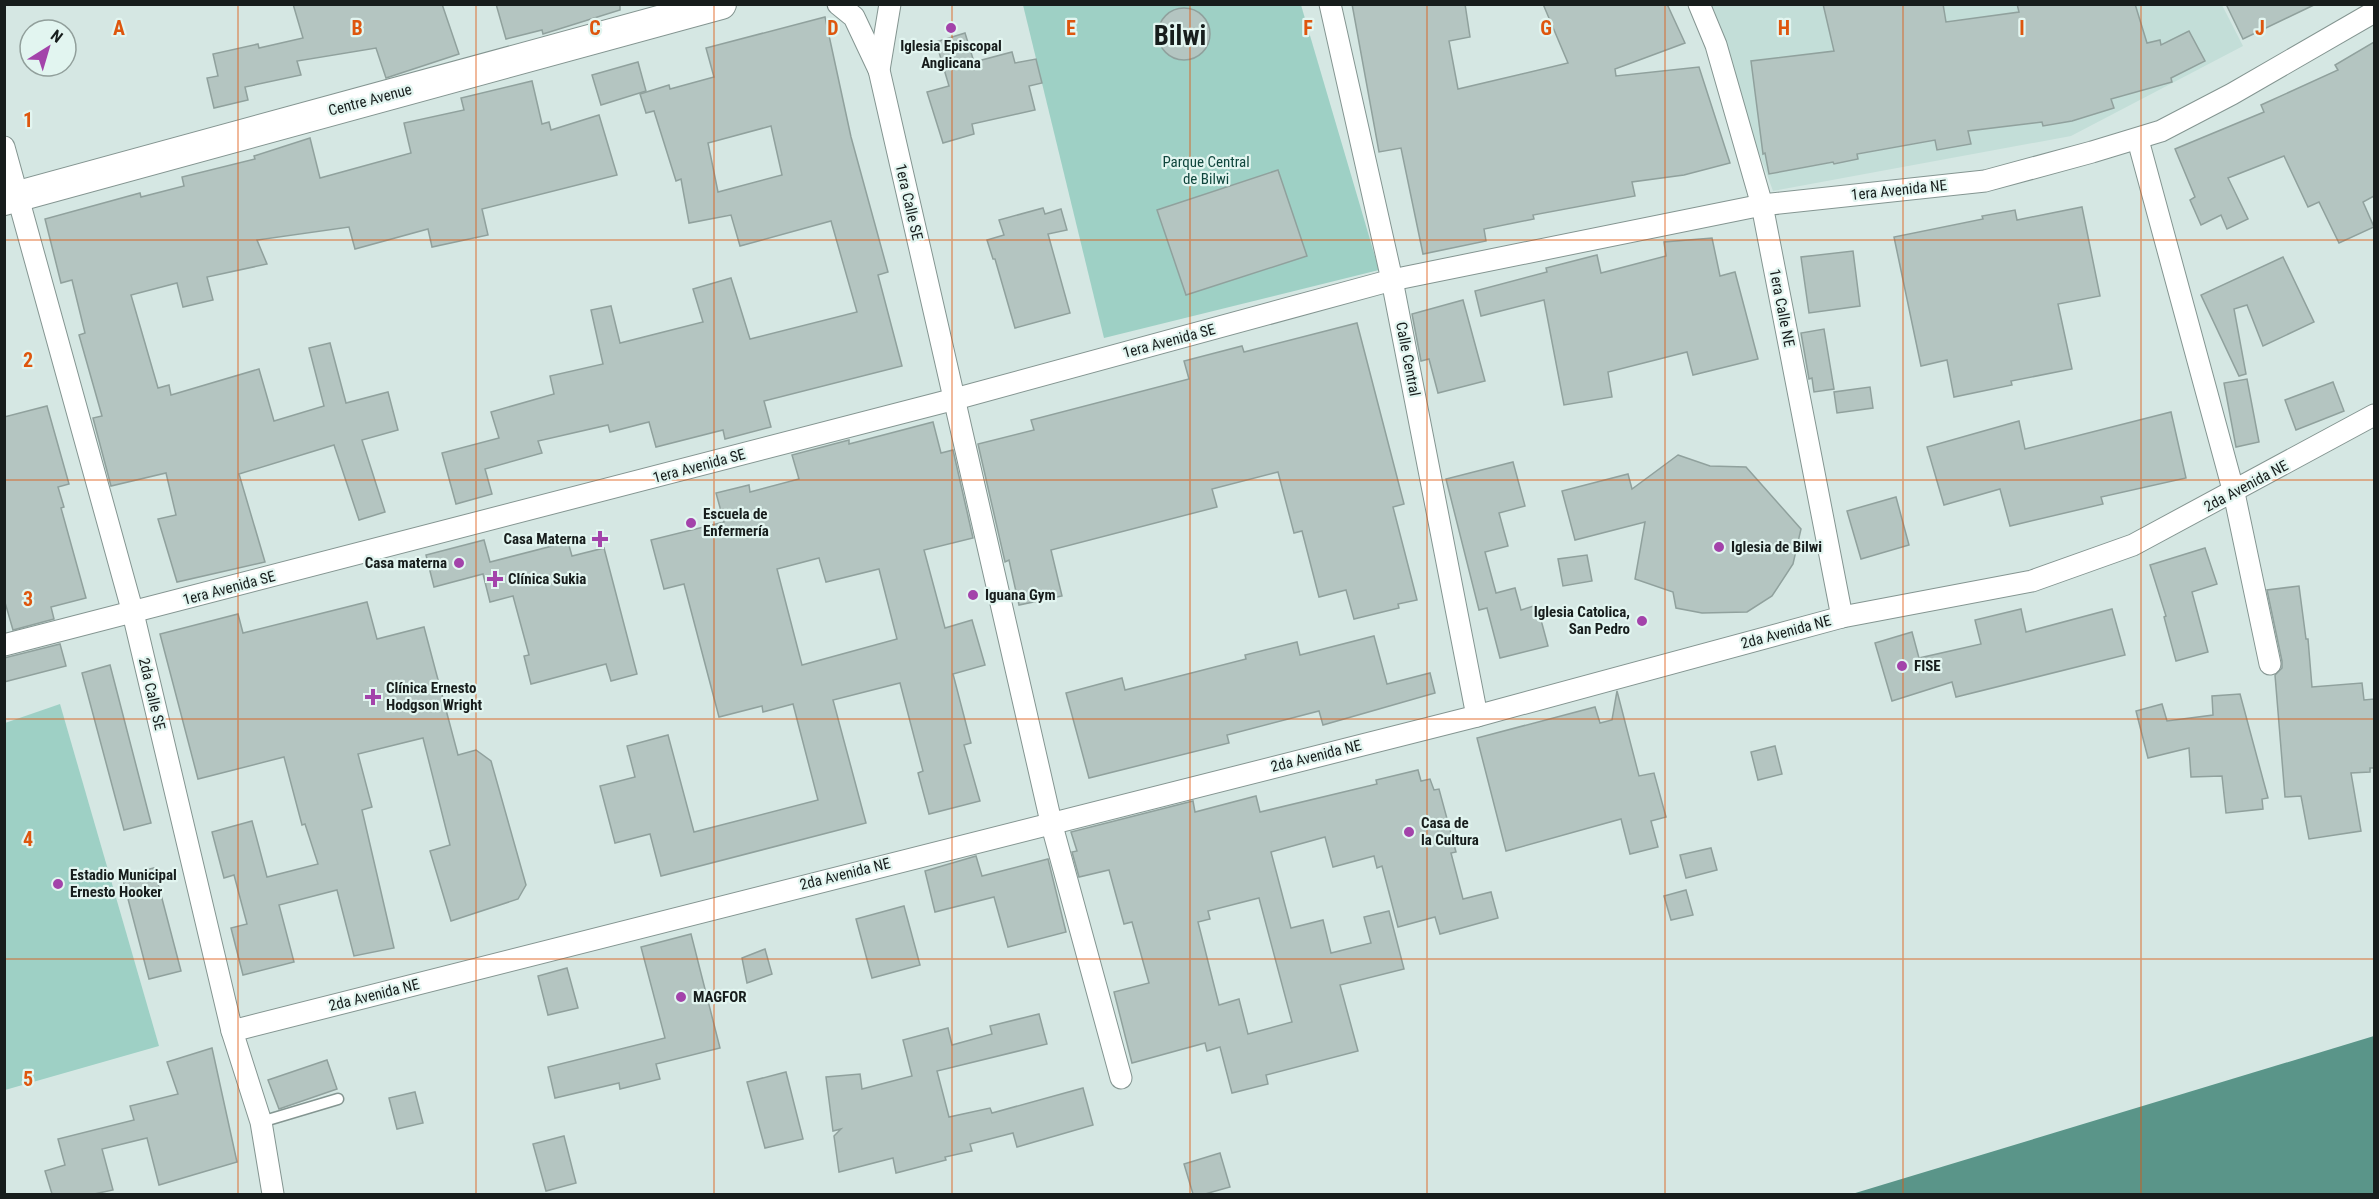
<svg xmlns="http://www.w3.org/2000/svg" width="2379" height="1199" viewBox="0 0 2379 1199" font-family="'Roboto Condensed',sans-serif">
<rect width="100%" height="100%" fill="#d5e7e3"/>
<path fill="#c3ded8" d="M1705,5H2222L2243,46L2071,136L1773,191Z"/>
<g fill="#9ed0c5">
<path d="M1023,5H1301L1379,270L1104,338Z"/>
<path d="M60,704L159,1046L5,1090V723Z"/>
</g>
<path fill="#5a9589" d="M2374,1036V1194H1852Z"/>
<g fill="#b4c5c1" stroke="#90a19d" stroke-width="1.5" fill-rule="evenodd">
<path d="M293,4H442L459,54L386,78L376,48L297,61L301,75L245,87L248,100L214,108L207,78L218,76L213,54L258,44L259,48L303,38Z"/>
<path d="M496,4H620V10L543,34L542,30L506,39Z"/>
<path d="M1352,4H1465L1470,37L1449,41L1458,89L1568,63L1543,4H1667L1685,43L1615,69L1616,76L1699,67L1730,163L1684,175L1632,182L1635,196L1533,215L1534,219L1484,229L1486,241L1423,254L1401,148L1379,152Z"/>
<path d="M1823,4H1943L1946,22L2019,12L2017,4H2135L2147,43L2160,40L2161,45L2189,31L2205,61L2171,78L2172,82L2111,99L2114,108L2072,121L2043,126L2042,122L1968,131L1971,144L1937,150L1935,140L1857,154L1858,159L1834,164L1833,162L1769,174L1765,153L1763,154L1751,61L1834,51Z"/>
<path d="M2226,4H2316L2243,39Z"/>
<circle cx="1184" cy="34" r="26"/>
<path d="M825,17L851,137L888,272L878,275L902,366L764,401L771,427L725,439L723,430L656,447L649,422L610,432L608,425L538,441L542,453L485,469L492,494L456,504L442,453L499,438L491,412L554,394L550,376L603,364L591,310L611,306L620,343L703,322L693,289L731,278L750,339L857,312L831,221L740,246L731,215L689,223L681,179L676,181L654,111L646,113L640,94L669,85L670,89L714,77L706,48ZM771,126L782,175L718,192L708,143Z"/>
<path d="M965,33L974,62L1012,52L1015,63L1036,59L1042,83L1029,86L1035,110L972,124L974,134L943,143L927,92L949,86L936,42Z"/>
<path d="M2374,42V196L2363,202L2374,227L2339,243L2319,202L2308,207L2284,156L2228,178L2248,219L2227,229L2221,215L2201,225L2190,200L2195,197L2175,149L2264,112L2261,105L2338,70L2335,65Z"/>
<path d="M638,62L646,91L601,105L592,75Z"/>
<path d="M532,81L542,124L549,122L551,130L599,115L617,175L482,209L488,235L432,247L428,229L355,249L349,227L257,240L267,264L207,277L213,300L183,307L177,283L131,295L158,388L169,385L171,395L259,369L274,421L324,406L309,348L330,343L346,403L388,392L398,430L362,440L385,512L359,520L334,445L239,474L265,562L177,582L158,519L176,515L166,473L111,486L93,418L102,416L79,335L85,333L72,280L61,283L45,219L140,193L141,197L184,186L182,177L255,159L254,156L310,138L320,178L411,153L404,123L464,110L461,98Z"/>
<path d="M1278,170L1307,256L1186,295L1157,210Z"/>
<path d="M2082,207L2100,296L2058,304L2072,369L2011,381L2012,385L1954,397L1947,360L1921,366L1894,237L1983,219L1982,216L2015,210L2017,220Z"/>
<path d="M1043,208L1045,214L1061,209L1067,230L1048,234L1070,313L1015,328L995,259H993L987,240L1004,235L999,220Z"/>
<path d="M1712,238L1720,276L1735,272L1758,359L1693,375L1687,352L1608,372L1612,397L1564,405L1544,300L1481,316L1475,291L1547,272L1546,268L1597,255L1601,273L1666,256L1664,242Z"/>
<path d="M1853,251L1860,306L1809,313L1801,257Z"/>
<path d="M2283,257L2314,322L2263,346L2247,305L2234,309L2246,374L2239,376L2201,295Z"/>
<path d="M1463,300L1485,381L1438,393L1429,359L1421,361L1412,314Z"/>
<path d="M1357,323L1404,504L1393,507L1417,600L1398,604L1399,608L1354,619L1346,590L1319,597L1302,531L1294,533L1278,472L1212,489L1217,507L1051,550L1062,596L1019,605L1009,560L1005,562L978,444L1034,430L1031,420L1189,379L1184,361L1242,346L1244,352Z"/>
<path d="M1824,329L1834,389L1814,392L1812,378L1809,379L1801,333Z"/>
<path d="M2247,379L2259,442L2236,447L2224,383Z"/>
<path d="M2333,382L2344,411L2296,430L2285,400Z"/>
<path d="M1870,387L1873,408L1837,413L1834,392Z"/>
<path d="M47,406L69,484L58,487L64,507L61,508L86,598L51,607L54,619L13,630L4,599V417Z"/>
<path d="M2171,412L2186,478L2101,497L2103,504L2010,526L2000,489L1944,505L1927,447L2019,421L2025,449Z"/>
<path d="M933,422L941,453L953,450L973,538L924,550L945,628L972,620L985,665L953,674L971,743L964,745L980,801L929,814L918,773L923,771L900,683L833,700L866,823L661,876L650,834L615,843L600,786L635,777L627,746L668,735L694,832L818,800L793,704L763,712L762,706L719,717L684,584L664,589L651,540L724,522L716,493L749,485L750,492L799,479L792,455L849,440V444ZM819,558L826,582L879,569L897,639L802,665L777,569Z"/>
<path d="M1678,455L1710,466L1746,467L1801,529L1793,564L1772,596L1747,612L1702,613L1676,608L1673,592L1635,579L1645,522L1575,540L1562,491L1628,474L1632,489Z"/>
<path d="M1513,462L1525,506L1499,513L1508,546L1485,552L1496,593L1515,588L1521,610L1537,605L1548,646L1500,658L1487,608L1479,610L1446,479Z"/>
<path d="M1896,497L1909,545L1861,559L1847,511Z"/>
<path d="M484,540L490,562L568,542L572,556L604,548L637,674L611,681L606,664L531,684L524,656L529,655L513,596L490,602L483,574L434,587L426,555Z"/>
<path d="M2205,548L2217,584L2192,592L2208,652L2176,661L2164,617L2166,616L2150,565Z"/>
<path d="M1587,555L1592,581L1563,586L1558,559Z"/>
<path d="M2299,586L2306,639H2308L2312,687L2362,683L2364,700L2374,699V768H2370V772L2351,773L2361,831L2309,839L2301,796L2285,797L2275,675L2282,668V661L2267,590Z"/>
<path d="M367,602L377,639L424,627L458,755L476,750L491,761L526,885L518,899L451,921L430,851L450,845L423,738L358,754L372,807L362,810L394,948L354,956L337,890L279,905L294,962L243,975L231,928L247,924L234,875L224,878L212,832L252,821L267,877L318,864L305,824L302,825L284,757L198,779L160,634L238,614L243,633Z"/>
<path d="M2021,609L2026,632L2112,609L2125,655L1956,697L1952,682L1892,701L1875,643L1912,632L1919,658L1981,644L1975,620Z"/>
<path d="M1374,636L1387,684L1430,673L1435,693L1323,725L1319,711L1227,735L1229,743L1089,778L1066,693L1122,678L1125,690L1246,659L1245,655L1297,642L1300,655Z"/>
<path d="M60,644L66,666L4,682V658Z"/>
<path d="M110,665L151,823L124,830L82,673Z"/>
<path d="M1617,691L1639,776L1654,773L1666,817L1651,821L1658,847L1630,854L1621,819L1506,851L1477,738L1595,707L1600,723L1612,720Z"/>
<path d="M2240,694L2268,798L2262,799L2263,809L2226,813L2222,776L2191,777L2189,748L2148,758L2136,711L2162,704L2167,721L2213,715L2212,696Z"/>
<path d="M1775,746L1782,774L1758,780L1751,752Z"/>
<path d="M1418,770L1421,781L1430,779L1434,790L1439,789L1456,852L1451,853L1463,899L1491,892L1498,918L1440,934L1435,917L1398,927L1382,866L1377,868L1374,856L1333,867L1325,837L1271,852L1291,928L1323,920L1331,953L1371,943L1364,917L1389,911L1404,969L1340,985L1358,1051L1266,1075L1268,1084L1232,1093L1220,1047L1207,1051L1205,1043L1132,1063L1114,992L1149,983L1132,922L1124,924L1109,870L1079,877L1072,852L1077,851L1071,832L1193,801L1195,812L1256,796L1260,812L1377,784L1376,780ZM1259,898L1292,1022L1248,1034L1239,999L1219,1005L1198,922L1210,919L1208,911Z"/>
<path d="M1711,848L1717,870L1686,878L1680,855Z"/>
<path d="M976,856L982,876L1048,859L1066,932L1008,947L994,897L935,912L925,871Z"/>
<path d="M154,868L181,971L149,979L122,876Z"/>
<path d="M1686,890L1693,915L1671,920L1664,896Z"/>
<path d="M904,906L920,965L872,978L856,919Z"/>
<path d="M691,934L720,1048L656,1064L660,1079L620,1089L619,1083L555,1098L548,1067L665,1038L641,947Z"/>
<path d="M765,949L772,974L747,983L742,958Z"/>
<path d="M567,968L578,1008L548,1015L538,976Z"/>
<path d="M1039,1014L1047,1044L937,1071L949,1117L990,1108L992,1113L1083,1088L1093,1125L1017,1147L1013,1133L970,1144L972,1151L945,1157L946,1160L896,1173L893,1158L839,1172L834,1136L841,1129L833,1131L826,1077L860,1074L862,1089L912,1076L903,1040L948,1028L952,1045L992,1034L990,1026Z"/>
<path d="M212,1048L237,1162L159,1185L147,1138L102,1149L113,1190L94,1194H52L45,1171L65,1165L58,1139L134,1120L130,1106L178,1094L167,1062Z"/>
<path d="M327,1060L337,1089L279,1109L268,1080Z"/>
<path d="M786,1072L803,1139L765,1148L747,1082Z"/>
<path d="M415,1092L423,1123L397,1129L389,1098Z"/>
<path d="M564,1136L576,1183L546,1191L533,1144Z"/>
<path d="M1220,1153L1230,1187L1205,1194H1193L1184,1164Z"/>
</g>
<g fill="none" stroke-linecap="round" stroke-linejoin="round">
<defs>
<path id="lane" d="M261,1122L338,1099"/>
<g id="street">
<path d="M838,4L854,17L879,70"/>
<path d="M890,4L879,70L1051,822L1121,1078"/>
<path d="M1330,4L1392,280L1477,716"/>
<path d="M1699,4L1716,45L1762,205L1842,617"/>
<path d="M2138,140L2234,493L2270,664"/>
<path d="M4,147L133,613L232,1031L261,1122L273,1194"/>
<path d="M4,645L955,399L1392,280L1762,205L1985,181L2092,152L2161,131L2232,94L2374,12"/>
<path d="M232,1031L1477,716L1842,617L2032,581L2133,545L2374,415"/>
</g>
<path id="secondary" d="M4,200L721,4"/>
</defs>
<use href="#lane" stroke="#849591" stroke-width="13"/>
<use href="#street" stroke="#849591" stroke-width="23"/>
<use href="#secondary" stroke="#849591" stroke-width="32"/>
<use href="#lane" stroke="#fff" stroke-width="10"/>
<use href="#street" stroke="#fff" stroke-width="21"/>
<use href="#secondary" stroke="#fff" stroke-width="30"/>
</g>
<path fill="none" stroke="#de560d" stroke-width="1.5" stroke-opacity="0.55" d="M238,4V1194M476,4V1194M714,4V1194M952,4V1194M1190,4V1194M1427,4V1194M1665,4V1194M1903,4V1194M2141,4V1194M4,240H2374M4,480H2374M4,719H2374M4,959H2374"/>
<g fill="#a343aa" stroke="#e2f5f0" stroke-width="2">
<circle cx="951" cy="28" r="6"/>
<circle cx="691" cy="523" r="6"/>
<path d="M597 530h6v6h6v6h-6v6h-6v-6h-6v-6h6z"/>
<circle cx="1719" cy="547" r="6"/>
<circle cx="459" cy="563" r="6"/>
<path d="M492 570h6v6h6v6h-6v6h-6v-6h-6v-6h6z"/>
<circle cx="973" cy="595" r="6"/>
<circle cx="1642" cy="621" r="6"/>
<circle cx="1902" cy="666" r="6"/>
<path d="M370 688h6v6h6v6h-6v6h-6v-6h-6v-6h6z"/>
<circle cx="1409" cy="832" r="6"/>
<circle cx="58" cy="884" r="6"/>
<circle cx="681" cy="997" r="6"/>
</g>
<g text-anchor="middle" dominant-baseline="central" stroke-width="4.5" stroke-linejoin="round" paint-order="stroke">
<g font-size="15" font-weight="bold" fill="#171d1c" stroke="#e2f5f0" text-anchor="start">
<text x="951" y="46" text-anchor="middle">Iglesia Episcopal<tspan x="951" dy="17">Anglicana</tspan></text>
<text x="703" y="514">Escuela de<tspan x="703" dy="17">Enfermería</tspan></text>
<text x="586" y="539" text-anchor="end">Casa Materna</text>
<text x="1731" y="547">Iglesia de Bilwi</text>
<text x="447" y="563" text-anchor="end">Casa materna</text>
<text x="508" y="579">Clínica Sukia</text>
<text x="985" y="595">Iguana Gym</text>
<text x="1630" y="612" text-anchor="end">Iglesia Catolica,<tspan x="1630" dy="17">San Pedro</tspan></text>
<text x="1914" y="666">FISE</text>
<text x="386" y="688">Clínica Ernesto<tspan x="386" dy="17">Hodgson Wright</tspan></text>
<text x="1421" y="823">Casa de<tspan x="1421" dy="17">la Cultura</tspan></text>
<text x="70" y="875">Estadio Municipal<tspan x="70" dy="17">Ernesto Hooker</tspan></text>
<text x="693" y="997">MAGFOR</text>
</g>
<g font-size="15" fill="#171d1c" stroke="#e2f5f0">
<text transform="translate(370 100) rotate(-15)">Centre Avenue</text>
<text transform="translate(1899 190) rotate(-6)">1era Avenida NE</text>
<text transform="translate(909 202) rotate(77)">1era Calle SE</text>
<text transform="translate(1782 308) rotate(79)">1era Calle NE</text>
<text transform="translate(1169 341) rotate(-15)">1era Avenida SE</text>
<text transform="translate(1408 359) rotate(79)">Calle Central</text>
<text transform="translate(699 466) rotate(-15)">1era Avenida SE</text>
<text transform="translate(2246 486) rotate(-28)">2da Avenida NE</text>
<text transform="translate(229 588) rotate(-15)">1era Avenida SE</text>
<text transform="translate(1786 632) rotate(-15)">2da Avenida NE</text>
<text transform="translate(152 694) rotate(77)">2da Calle SE</text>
<text transform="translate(1316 756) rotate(-14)">2da Avenida NE</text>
<text transform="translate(845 874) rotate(-14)">2da Avenida NE</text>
<text transform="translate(374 995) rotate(-14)">2da Avenida NE</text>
</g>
<g font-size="15" fill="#10463d" stroke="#e2f5f0">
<text x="1206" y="162">Parque Central<tspan x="1206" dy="17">de Bilwi</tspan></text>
</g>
<g font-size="27" font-weight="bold" fill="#171d1c" stroke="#e2f5f0">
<text x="1180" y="36">Bilwi</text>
</g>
</g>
<g font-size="20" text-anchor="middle" font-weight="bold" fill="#de560d" stroke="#e2f5f0" stroke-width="4.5" stroke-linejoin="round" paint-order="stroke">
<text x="119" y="35">A</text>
<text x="357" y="35">B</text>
<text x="595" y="35">C</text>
<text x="833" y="35">D</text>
<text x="1071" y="35">E</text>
<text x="1308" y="35">F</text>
<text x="1546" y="35">G</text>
<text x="1784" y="35">H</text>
<text x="2022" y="35">I</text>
<text x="2260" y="35">J</text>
<text x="28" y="127">1</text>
<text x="28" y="367">2</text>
<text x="28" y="606">3</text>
<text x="28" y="846">4</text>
<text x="28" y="1086">5</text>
</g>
<rect width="2379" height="1199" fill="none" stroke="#171d1c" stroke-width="12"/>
<g transform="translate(48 48) rotate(37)"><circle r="28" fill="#e2f5f0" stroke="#919f9b" stroke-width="1.5"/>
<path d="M0-4.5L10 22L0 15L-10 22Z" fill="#a343aa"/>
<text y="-9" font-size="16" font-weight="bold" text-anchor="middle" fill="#171d1c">N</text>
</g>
</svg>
